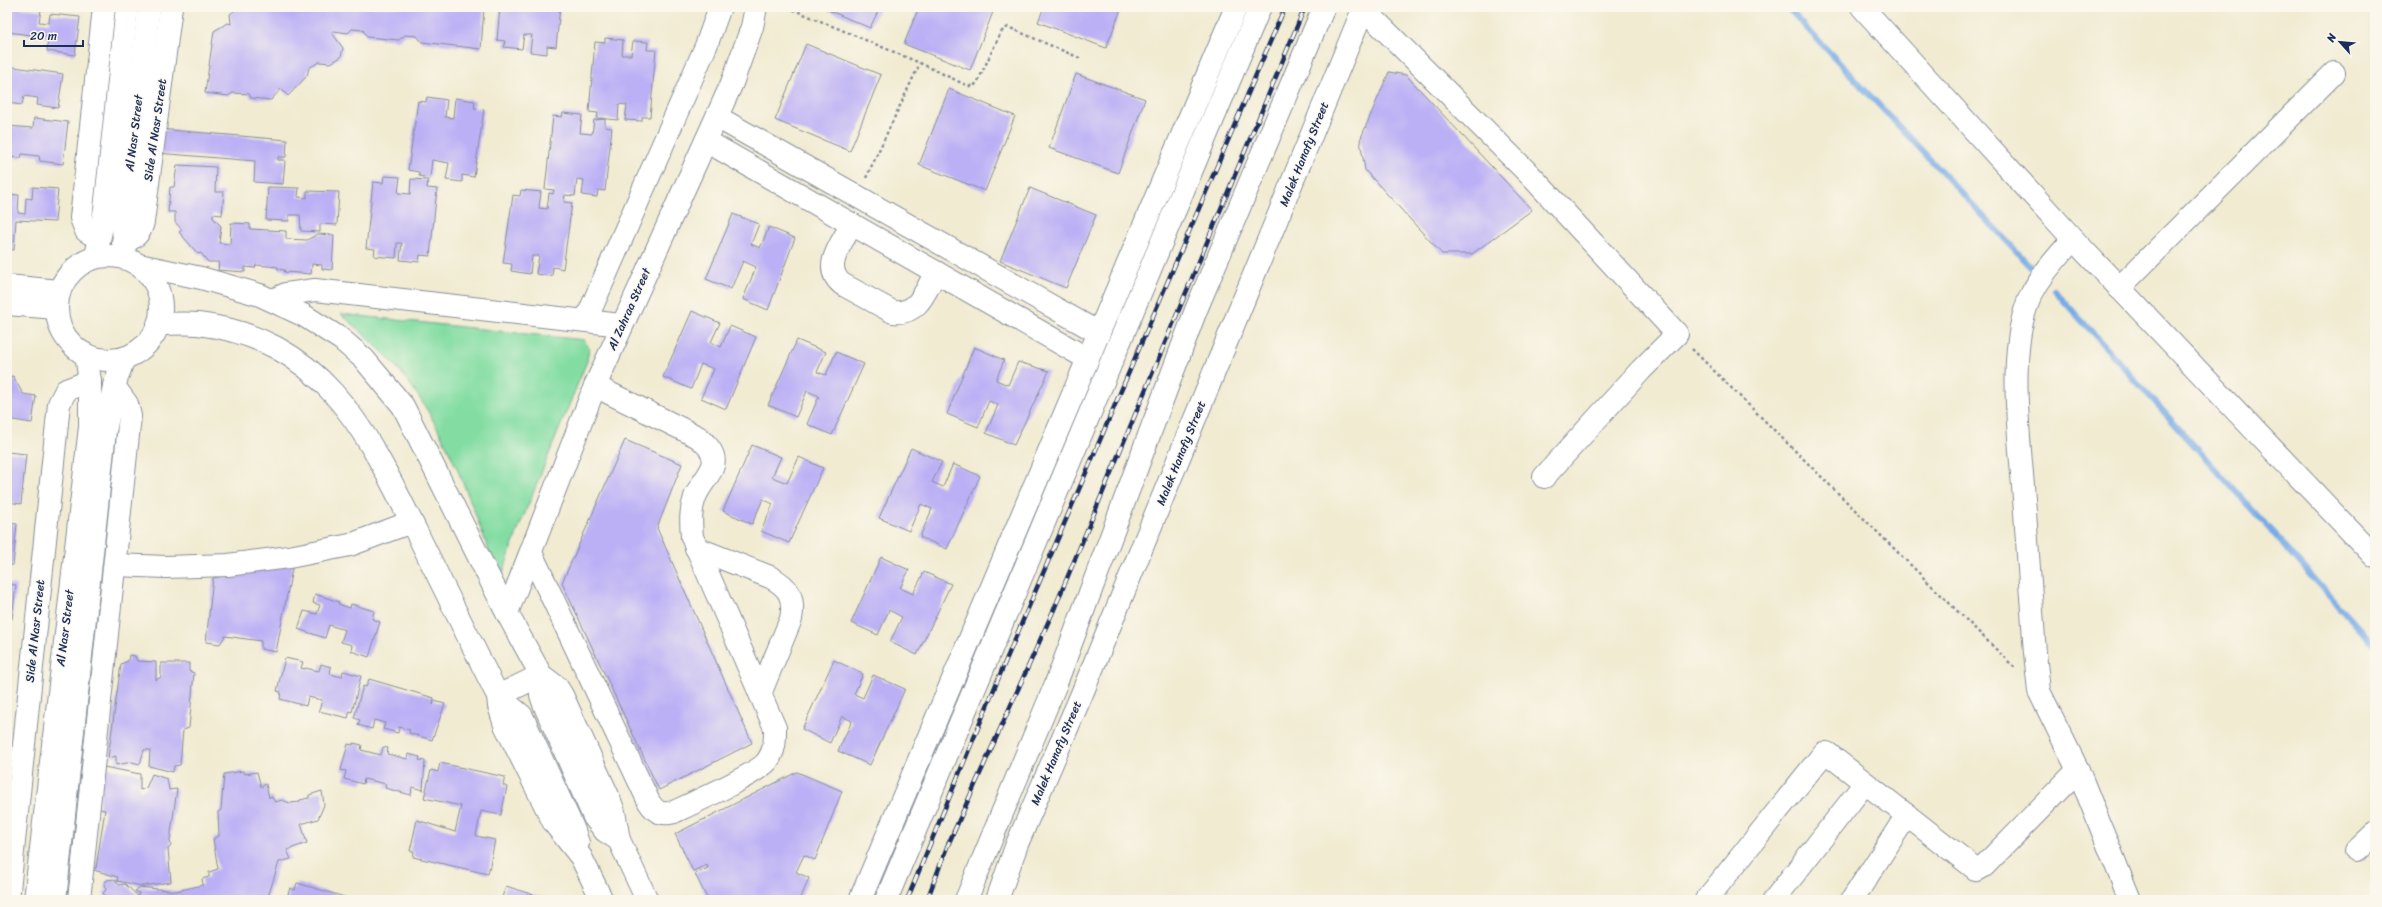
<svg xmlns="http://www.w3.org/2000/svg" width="2382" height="907" viewBox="0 0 2382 907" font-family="Sriracha,sans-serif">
<rect width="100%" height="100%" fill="#fbf7ec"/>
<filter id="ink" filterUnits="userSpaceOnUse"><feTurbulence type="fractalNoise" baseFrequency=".025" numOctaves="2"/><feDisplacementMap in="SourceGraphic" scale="8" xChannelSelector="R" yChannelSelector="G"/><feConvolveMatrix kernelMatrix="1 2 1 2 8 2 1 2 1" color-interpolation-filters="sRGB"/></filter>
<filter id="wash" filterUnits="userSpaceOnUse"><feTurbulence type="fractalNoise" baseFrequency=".012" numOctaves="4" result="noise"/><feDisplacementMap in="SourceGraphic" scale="16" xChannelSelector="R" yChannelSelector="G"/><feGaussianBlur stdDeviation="0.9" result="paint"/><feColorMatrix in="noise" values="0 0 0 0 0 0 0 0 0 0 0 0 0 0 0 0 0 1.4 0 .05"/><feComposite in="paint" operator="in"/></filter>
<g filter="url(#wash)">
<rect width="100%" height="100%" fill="#f1ebd2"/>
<path fill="#83dda3" stroke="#4f8680" d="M341,314L584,340L589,348L587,361L518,530L500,581C472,506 447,425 394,364C377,346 359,330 341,314Z"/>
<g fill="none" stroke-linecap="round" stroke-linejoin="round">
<g stroke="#78abe5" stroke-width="6">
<path d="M1787,7L2034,270"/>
<path d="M2054,290L2375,646"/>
</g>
</g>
<g id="blocks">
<g fill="#bbb0f5">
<path d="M7,7L41,10L39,22L49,23L50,14L80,17L75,55L47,51L48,37L7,32Z"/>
<path d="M239,7H484L481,49L422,42L417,36L405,35L399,40L367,37L363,30L352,29L348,33L334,31L332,33L343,48L341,57L331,63L319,62L309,68L307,76L288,96L281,89L271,100L251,98L249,94L233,93L228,96L205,93L214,31L228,23L231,24L230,14Z"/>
<path d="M500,7H560L556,47L547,46V54L530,52L532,35H524L522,49L504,47L505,41L497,40Z"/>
<path d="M821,7H880L870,28Z"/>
<path d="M919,7H995L970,70L904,44Z"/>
<path d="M1044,7H1122L1106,48L1038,22Z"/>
<path d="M605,38L623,40L622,55H631L633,41L648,42L647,50H656L650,117H642V121L625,120L627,105L619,104L618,120L597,118L598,113L589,112L595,42L605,43Z"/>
<path d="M806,44L881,75L850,151L775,120Z"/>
<path d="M7,66L63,74L58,108L37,105L38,98L24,96L22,105L7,103Z"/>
<path d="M1389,72L1406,75L1532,210L1472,254H1442L1365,170L1360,140Z"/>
<path d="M1076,74L1145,99L1118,173L1049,148Z"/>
<path d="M949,89L1015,116L985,191L919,165Z"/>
<path d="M427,97L447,100L445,117L453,118L455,98L475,101L474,108L484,109L474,177L462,175V182L446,180L449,163L432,160L430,178L419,176V172L408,170L418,101L426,102Z"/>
<path d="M563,113L582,115L580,133L592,134L594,120L605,119V127L612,128L605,191L598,190L597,197L582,195L584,180L577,179L575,196L565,195L564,202L572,203L563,269L553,267L552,276L536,274L539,256H532L530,274L511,271L512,264L503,263L513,195L520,196L521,190L541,192L539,208L547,209L549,193L553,194L554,190L545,189L553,116L562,117Z"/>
<path d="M34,118L68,122L63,164L40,161L39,156L22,154L21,158L7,157V126L33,128Z"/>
<path d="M158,129L287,140L286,157H278V160H285L283,184L254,182L255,161L157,153Z"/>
<path d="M177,165L216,167L215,192H224L222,215L213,214V218L221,226L219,243L230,244L231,223L250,224V229L286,231V239L307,240L318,234L334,235L332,270L322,269V265L312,264L311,274L284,272L285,270L278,269V267L256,265L255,268L245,267V272L218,270L219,262H208L201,253L198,254L179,232L182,230L175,222V212H168L170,187H174Z"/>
<path d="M384,176L400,177L398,193L410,194L411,179L428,180L427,188L437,189L430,256L420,255L419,262L400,260L402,243H397L396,258L374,256L375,249L366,248L373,182L383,183Z"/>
<path d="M33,187L58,189L55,222L16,220L14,250L7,249V194L19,195L18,213L25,214L26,198L32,199Z"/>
<path d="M268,187L299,188L298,197L307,198V191L339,192L337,225L320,224V232L301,231L300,215H289V221L266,220Z"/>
<path d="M1030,188L1096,215L1066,288L1000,261Z"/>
<path d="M733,214L759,224L751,244L760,248L769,227L795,238L768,310L743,299L756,267L743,261L731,289L706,279Z"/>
<path d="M692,311L720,323L711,342L721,347L730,326L756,337L726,409L701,398L714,369L701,364L691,389L663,377Z"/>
<path d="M797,340L826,352L817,372L826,375L836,352L864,364L832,435L807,424L819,396L807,391L796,417L768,405Z"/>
<path d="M974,347L1004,360L996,380L1008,385L1018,362L1049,371L1014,445L986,433L998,405L989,401L978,427L947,414Z"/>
<path d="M13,376L23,394L36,396L32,423L7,419V377Z"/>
<path d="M625,440L682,464L657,528L752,743L659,790L562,583Z"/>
<path d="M752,445L781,457L772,477L787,483L799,457L823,468L789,543L761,531L773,504L763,499L752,524L723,511Z"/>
<path d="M911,448L942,462L932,482L943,487L953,464L980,476L947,549L920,537L932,509L921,504L909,531L879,518Z"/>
<path d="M7,452L26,454L21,504L7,502Z"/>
<path d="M7,523L17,524L13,565H7Z"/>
<path d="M881,557L909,570L900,588L913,594L924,572L951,584L917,655L890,642L902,617L889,610L878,635L851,623Z"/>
<path d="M293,564L276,652L261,649V641L225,636L220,644L206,642L213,578Z"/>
<path d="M7,584L16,585L12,619H7Z"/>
<path d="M315,594L339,602L338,604L350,608L351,604L374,611L372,619L380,622L369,657L351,651L352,645L341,642L345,630L329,625L325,638L298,629L304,611L317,614L320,605L313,603Z"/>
<path d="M129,655L135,656L137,661L156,662V680L161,677V663H189V671L194,673L189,728L183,730L180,765L174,766L173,772L149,766L150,750H144L140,764L132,762L116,765V756L108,758L121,664L128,661Z"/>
<path d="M285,658L303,662L301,668L305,669V668L319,671L321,664L331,667L330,674L342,677L343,671L361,676L352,712L350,711L348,718L319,711L322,700L308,697L306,706L280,699L281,692L277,691Z"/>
<path d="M834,660L863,674L854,694L863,698L873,675L905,689L870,765L838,751L852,721L842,716L830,743L802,729Z"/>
<path d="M369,679L434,698L433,705L434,701L445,704L432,740L409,733L410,730L399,727L398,733L383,729L385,723L374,720L372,729L358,725L360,720L354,718L363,686L366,687Z"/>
<path d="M353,743L362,745L361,750L381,755L383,747L388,748L387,754L407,759L408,754L420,757L419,760L425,761L423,790L412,787L411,795L385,788L386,784L364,779L363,784L344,779L346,771L341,770L348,744L353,745Z"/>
<path d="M440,763L505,777L503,785L507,787L501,815L481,811L476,836L495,840L488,874L413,857L414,851H410L417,820L455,832L461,806L424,798L431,770L438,772Z"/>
<path d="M104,767L140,774V790L146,788L152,774L167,779L169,790L177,789L170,840L171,846L168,849L171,882L142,886L117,881L118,877L90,869L96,868L105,810L99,809Z"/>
<path d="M243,771L245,774L257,772L261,787L266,784L269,798L271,796L275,802L282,800L290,803L300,802V800L309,798V795L322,791L324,805L318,819L301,824L307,843L287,850L291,859L279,862L267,900H108L103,893L106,890L104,884L107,880L114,879L119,885L125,884L138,896L139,893L135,891L140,887L176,891L203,885L202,879L209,877V872L218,869L213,839L219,836L218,812L221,810L224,774Z"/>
<path d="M797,772L842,791L815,860L804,855L796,872L809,878L800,900H708L695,874L708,868L707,865L693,871L675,834Z"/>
<path d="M297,883L355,900H286L290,888L295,890Z"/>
<path d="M506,886L549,900H501Z"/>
</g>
</g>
</g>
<g filter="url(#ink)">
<use href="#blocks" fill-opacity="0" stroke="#868d98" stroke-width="1"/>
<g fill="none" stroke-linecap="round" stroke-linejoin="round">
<defs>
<g id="minor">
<path d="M1862,7L2073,239L2375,557"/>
<path d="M1364,9L1532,177L1677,334L1641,370L1544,477"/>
<path d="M717,117L1099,333"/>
<path d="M706,141L1088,359"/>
<path d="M852,224C842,243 821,267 842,284L893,312C919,315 925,291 936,272"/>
<path d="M99,238L86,231L81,218L104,7"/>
<path d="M2073,239C2058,257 2042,273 2031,295C2006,347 2020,441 2024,499C2028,550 2031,601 2035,653L2039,691L2078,770L2130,900"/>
<path d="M123,242C135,238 140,234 143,222L171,7"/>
<circle cx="109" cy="308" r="52"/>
<path d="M96,257L105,209L127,7"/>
<path d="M125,258L123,228L149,7"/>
<path d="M139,265L201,278L260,295L303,315L341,339L364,359L403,406L507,613L541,675L557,687L562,695L609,798L614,812L619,840L647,900"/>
<path d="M7,286L59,291"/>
<path d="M2119,288L2334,73"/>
<path d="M273,300L286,294L315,290L621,325"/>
<path d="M7,304L56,308"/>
<path d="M586,320L706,46L720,7"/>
<path d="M158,324C171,324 185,323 198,324C323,339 366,430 416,531C443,586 470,641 498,696L499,706L505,725L554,823L581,857L602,900"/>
<path d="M696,548L770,577C789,587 795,597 791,619L760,694"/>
<path d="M531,553L649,802C656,813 662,815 674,812C691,804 761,772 768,760C775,750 775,741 775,728L692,537C691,523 690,511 695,497C705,473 730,463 698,437L595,386"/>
<path d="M115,565L166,567L228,565L289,557L350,545L411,522"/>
<path d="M507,613L595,386L732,83L752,27L756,7"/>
<path d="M541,675V695L544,704L594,817L605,831L619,840"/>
<path d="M498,696L522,716L573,828L578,843"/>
<path d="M498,696L541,675"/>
<path d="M2356,851L2375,833"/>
<path d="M8,900L59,404L66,390L90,381"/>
<path d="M35,900L90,427V381L86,355"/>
<path d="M55,900L105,431L114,386L124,358"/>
<path d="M79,900L130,416L127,404L114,386"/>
<path d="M860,900L1236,7"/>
<path d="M886,900L1260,7"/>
<path d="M1706,900L1824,753H1827L1977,870L1984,866L2078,770"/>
<path d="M1774,900L1865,783"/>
<path d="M1852,900L1907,815"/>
</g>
<g id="highway">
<path d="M966,900L1055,686L1196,310L1324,7"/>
<path d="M997,900L1017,844L1081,696L1364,7"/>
</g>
</defs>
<use href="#minor" stroke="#868d98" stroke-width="24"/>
<use href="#highway" stroke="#868d98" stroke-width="24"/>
<g stroke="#868d98" stroke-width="2.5" stroke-dasharray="3 3" stroke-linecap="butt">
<path d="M787,7L920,63L968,86H974L978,81L1001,32L1008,27L1082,59"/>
<path d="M866,178L920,63"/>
<path d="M1692,349L2016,669"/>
</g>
<use href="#minor" stroke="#fff" stroke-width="22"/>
<use href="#highway" stroke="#fff" stroke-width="22"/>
<defs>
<g id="rail">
<path d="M907,900L1006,660L1285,7"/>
<path d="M927,900L947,847L1055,607L1305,7"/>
</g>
</defs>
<use href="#rail" stroke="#1b2f5e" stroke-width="4.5"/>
<use href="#rail" stroke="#fbf7ec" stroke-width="3" stroke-dasharray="9" stroke-linecap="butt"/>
</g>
</g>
<g text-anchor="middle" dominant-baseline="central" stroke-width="3" stroke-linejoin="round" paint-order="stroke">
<g font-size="12" fill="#1b2f5e" stroke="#fbf7ec">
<text transform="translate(155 130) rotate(-82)">Side Al Nasr Street</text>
<text transform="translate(134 133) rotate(-83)">Al Nasr Street</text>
<text transform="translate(1304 154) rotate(-68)">Malek Hanafy Street</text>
<text transform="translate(629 309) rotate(-66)">Al Zahraa Street</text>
<text transform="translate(1181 453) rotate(-68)">Malek Hanafy Street</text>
<text transform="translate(65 628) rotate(-83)">Al Nasr Street</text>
<text transform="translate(35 631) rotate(-84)">Side Al Nasr Street</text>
<text transform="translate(1056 753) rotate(-67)">Malek Hanafy Street</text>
</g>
</g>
<rect width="2382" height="907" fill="none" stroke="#fbf7ec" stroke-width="24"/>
<g transform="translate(2340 42) rotate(297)" stroke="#fbf7ec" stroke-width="3" paint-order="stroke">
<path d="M0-3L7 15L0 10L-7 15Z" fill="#1b2f5e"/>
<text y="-6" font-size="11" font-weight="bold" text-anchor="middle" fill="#1b2f5e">N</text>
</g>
<path d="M24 40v6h59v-6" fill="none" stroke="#1b2f5e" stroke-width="2"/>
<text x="30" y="40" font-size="12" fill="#1b2f5e" stroke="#fbf7ec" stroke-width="3" paint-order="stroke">20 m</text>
</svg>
